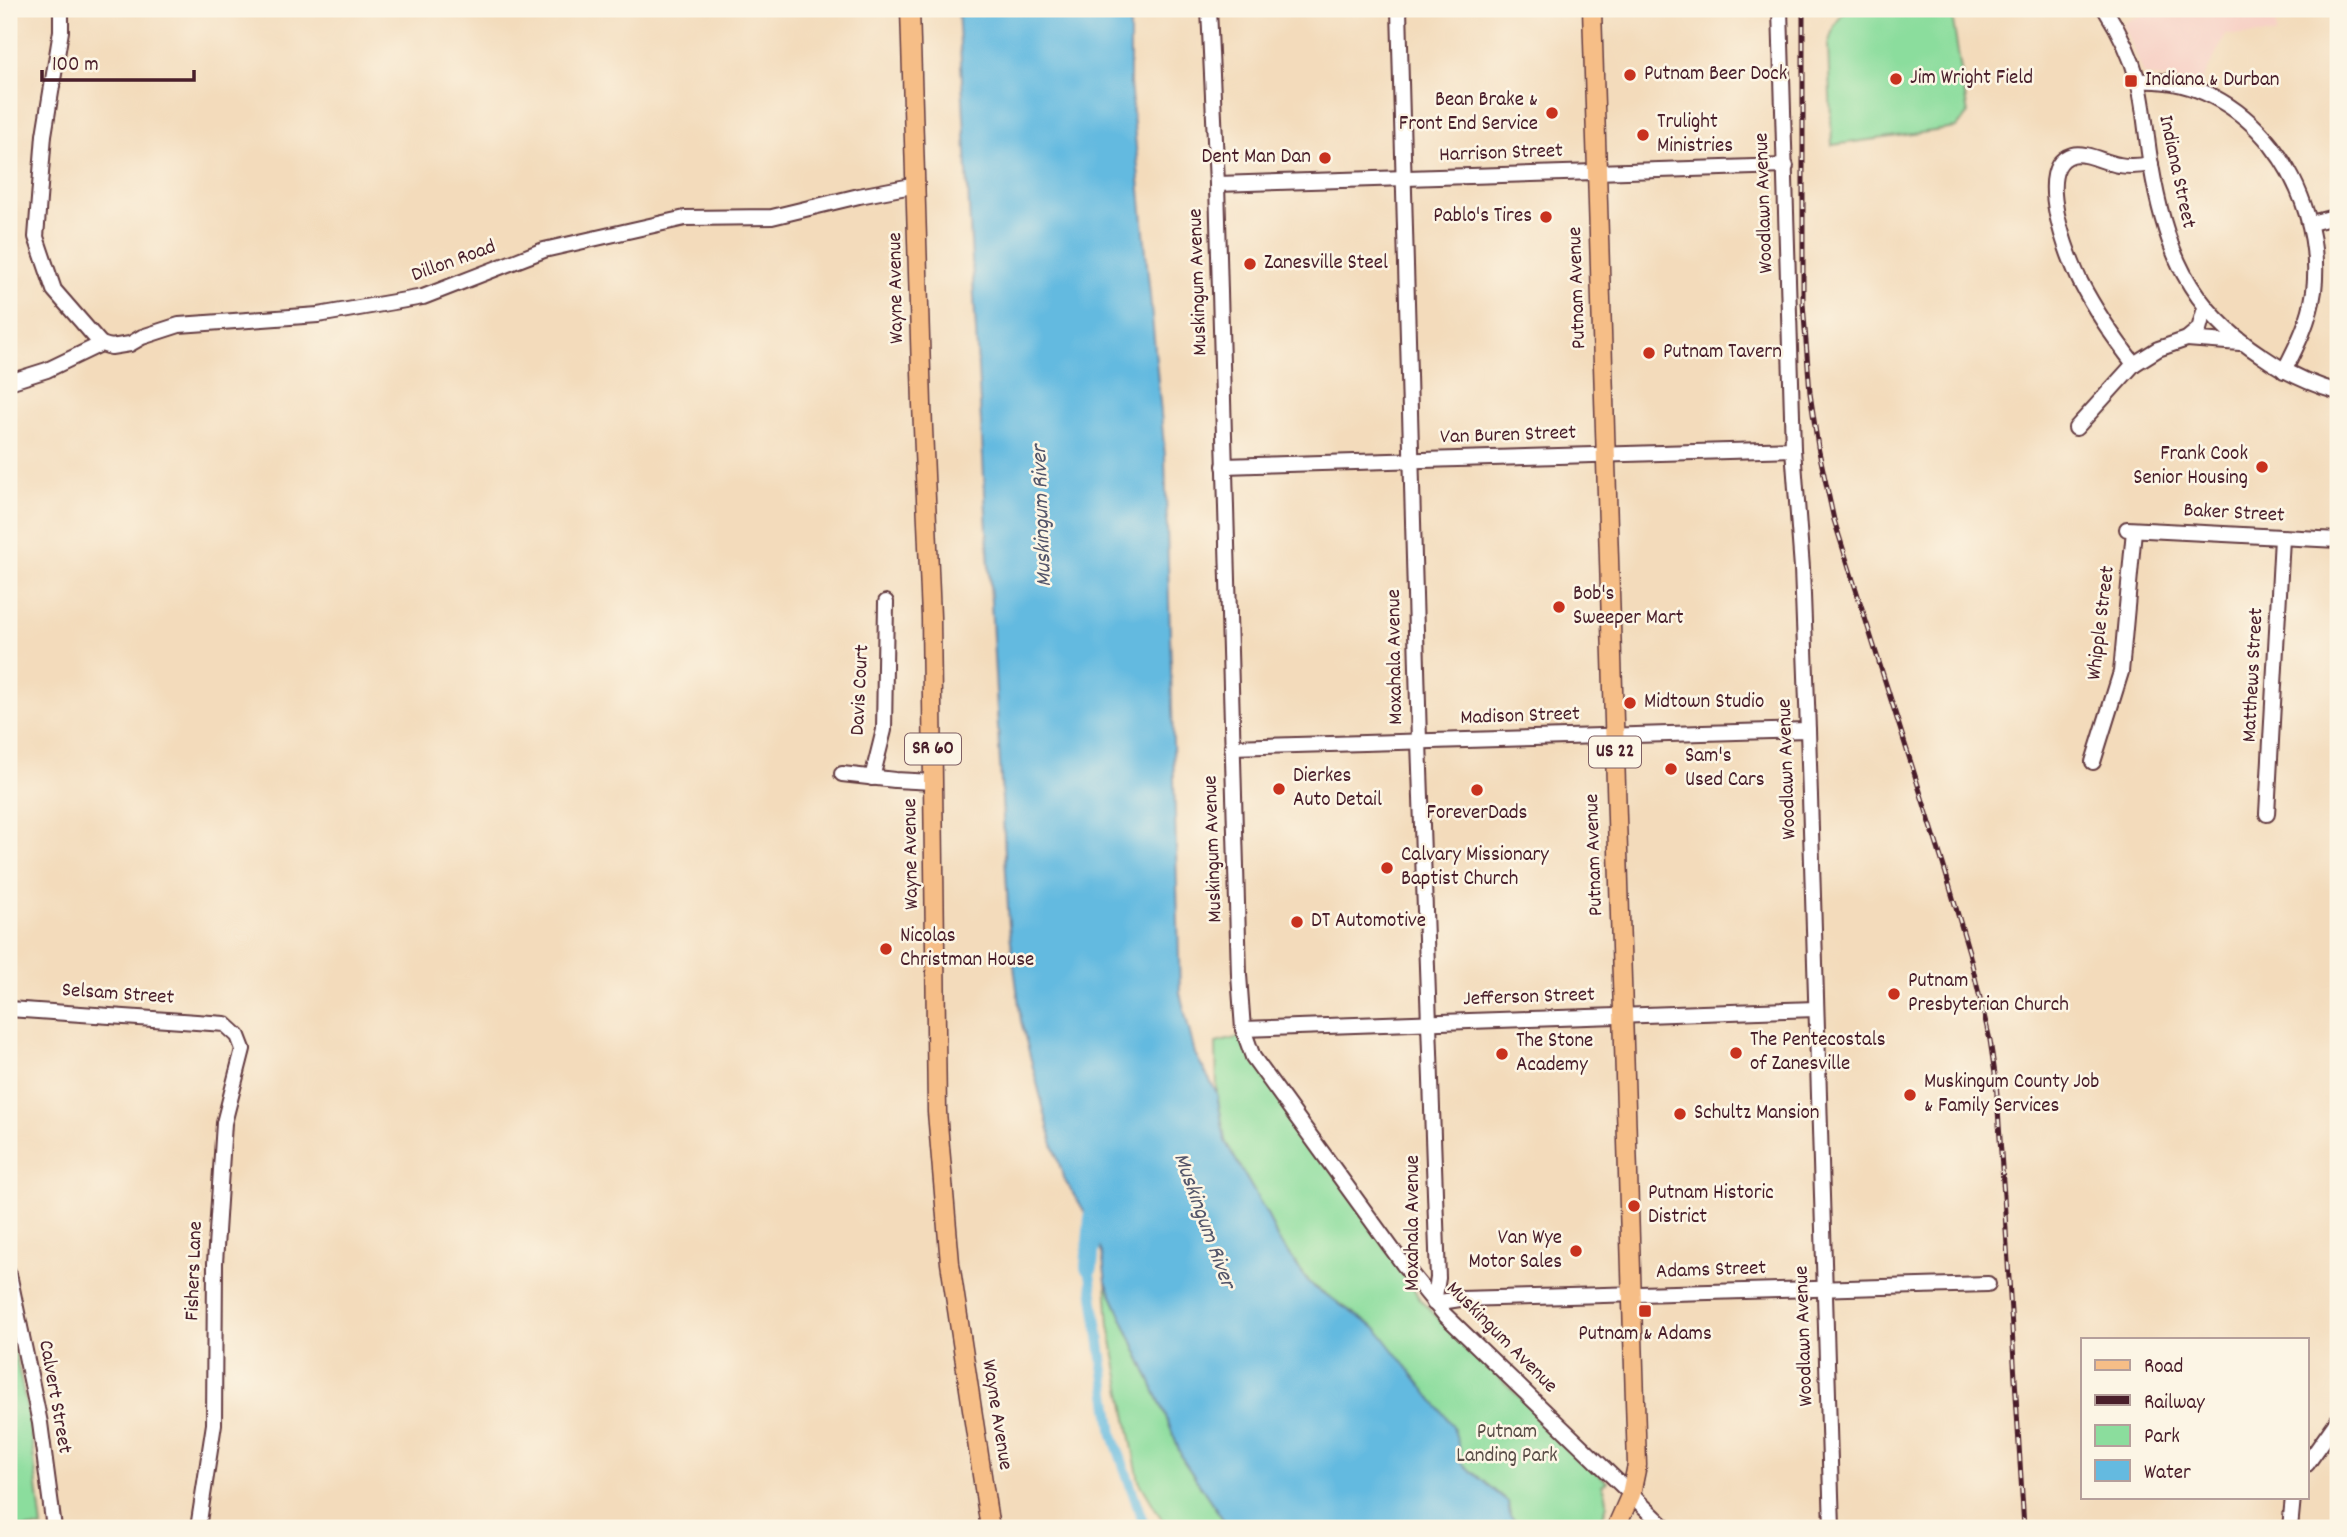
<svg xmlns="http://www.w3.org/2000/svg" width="2347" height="1537" viewBox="0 0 2347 1537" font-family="Dekko,sans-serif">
<rect width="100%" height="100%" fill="#fcf5e5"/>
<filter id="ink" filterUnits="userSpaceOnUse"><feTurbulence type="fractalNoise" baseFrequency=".0143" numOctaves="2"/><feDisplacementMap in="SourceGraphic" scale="14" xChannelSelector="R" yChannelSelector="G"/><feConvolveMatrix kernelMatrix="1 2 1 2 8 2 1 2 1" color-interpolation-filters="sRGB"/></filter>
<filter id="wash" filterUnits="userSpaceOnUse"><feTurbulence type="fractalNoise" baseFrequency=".00686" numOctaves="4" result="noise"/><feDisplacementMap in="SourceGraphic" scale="28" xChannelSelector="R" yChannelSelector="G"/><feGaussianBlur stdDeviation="1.57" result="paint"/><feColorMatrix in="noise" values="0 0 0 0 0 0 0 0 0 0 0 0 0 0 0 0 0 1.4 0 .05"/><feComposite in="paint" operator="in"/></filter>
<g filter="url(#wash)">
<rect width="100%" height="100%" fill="#f3dbbb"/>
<path fill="#f7d1c6" d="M2155,9H2276V35H2226L2200,85L2144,75L2123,23Z"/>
<g fill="#8bdd9d" stroke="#6a7e64" stroke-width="2">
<path d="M1846,9H1951L1968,114L1956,128L1832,145L1828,45L1834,26Z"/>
<path d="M1240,1037L1408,1280L1421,1301L1607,1482L1602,1485C1612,1502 1605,1513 1596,1528H1524L1510,1516L1508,1502L1460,1462V1450L1378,1330L1311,1284L1277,1238L1268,1216L1225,1141L1217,1093L1216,1043Z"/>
<path d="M1106,1282L1163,1409L1183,1460L1229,1528H1167L1139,1481L1109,1325Z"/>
<path d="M9,1324L29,1418L42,1528H9Z"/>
</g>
<path fill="#64bae0" stroke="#576c86" stroke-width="2" d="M958,9H1130V83L1165,456L1180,993L1195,1054L1217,1093L1225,1141L1268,1216L1277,1238L1311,1285L1378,1330L1453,1426L1460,1450V1462L1508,1502L1510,1516L1524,1528H1229L1183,1460L1163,1409L1106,1282L1102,1253L1085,1213L1064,1179L1052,1141L1021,1021L1009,926Z"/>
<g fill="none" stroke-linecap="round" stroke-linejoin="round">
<path stroke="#64bae0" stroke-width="10" d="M1089,1267L1113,1435L1145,1528"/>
<path stroke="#64bae0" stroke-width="18" d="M1089,1267L1094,1208"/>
</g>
</g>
<g filter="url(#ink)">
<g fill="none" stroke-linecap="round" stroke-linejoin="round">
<defs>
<g id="minor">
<path d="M61,9V31L44,135L36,237L54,290L101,344"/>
<path d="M1209,9L1217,184L1239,975L1243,1029L1253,1057L1403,1264L1444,1314L1666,1528"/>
<path d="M1399,9L1419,741L1438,1278L1434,1303"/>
<path d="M1780,9L1793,449L1802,568L1808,730L1832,1528"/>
<path d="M2105,9C2119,31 2131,55 2138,81C2145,108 2146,138 2151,165C2165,249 2188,308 2262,356C2286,373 2310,384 2338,392"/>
<path d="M2138,81C2247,74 2326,190 2314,291C2310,320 2297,346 2284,371"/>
<path d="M1217,184L1786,166"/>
<path d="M2311,223L2338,216"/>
<path d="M2187,339L2240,343"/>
<path d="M2134,364C2114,338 2096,312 2081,283C2069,259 2032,167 2072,155C2085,151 2105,163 2119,165C2130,167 2140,166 2151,164"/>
<path d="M9,382L47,370L101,344L111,347L130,344L142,337L179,325L318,315L423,297L544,250L685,218L772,217L859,196L917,185"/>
<path d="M2076,428L2134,364L2158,349L2187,339L2199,329L2205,308"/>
<path d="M1224,466L1793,449"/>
<path d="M2127,529L2338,540"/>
<path d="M1232,747L1808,730"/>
<path d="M2093,762L2121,672L2134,530"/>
<path d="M842,774L895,780L933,782"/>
<path d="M872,778L884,730L886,602"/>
<path d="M2267,814L2282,538"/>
<path d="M9,1009L225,1024L238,1036L243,1049L224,1123L215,1263L214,1424L198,1528"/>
<path d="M1243,1029L1816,1009"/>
<path d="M9,1274L40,1423L54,1528"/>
<path d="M1434,1303L1460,1299L1988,1284"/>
<path d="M2307,1464L2338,1420"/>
<path d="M2290,1528L2293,1497"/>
</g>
<g id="major">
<path d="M910,9L922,404L931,617L937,1112L950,1263L990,1528"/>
<path d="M1592,9L1637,1465L1631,1494L1616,1528"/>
</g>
</defs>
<use href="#minor" stroke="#633b41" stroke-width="18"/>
<use href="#major" stroke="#633b41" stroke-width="21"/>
<use href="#minor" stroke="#fff" stroke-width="14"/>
<use href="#major" stroke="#f6be87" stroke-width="18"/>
<defs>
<path id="rail" d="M1803,9V303L1810,393L1818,447L1834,520L1943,864L1969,952L1990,1040L1996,1081L2004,1196L2024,1528"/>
</defs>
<use href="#rail" stroke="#4a1f2b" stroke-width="5"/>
<use href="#rail" stroke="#fcf5e5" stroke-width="2.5" stroke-dasharray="8" stroke-linecap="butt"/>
</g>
</g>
<g fill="#c8321e" stroke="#fcf5e5" stroke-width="2.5">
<circle cx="1630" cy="75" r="7"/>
<circle cx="1896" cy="79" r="7"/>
<rect x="2124" y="74" width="14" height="14" rx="3.5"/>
<circle cx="1552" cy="113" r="7"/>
<circle cx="1643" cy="135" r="7"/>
<circle cx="1325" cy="158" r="7"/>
<circle cx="1546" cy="217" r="7"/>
<circle cx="1250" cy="264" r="7"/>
<circle cx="1649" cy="353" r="7"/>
<circle cx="2262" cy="467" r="7"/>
<circle cx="1559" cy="607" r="7"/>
<circle cx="1630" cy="703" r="7"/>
<circle cx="1671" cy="769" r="7"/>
<circle cx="1279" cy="789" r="7"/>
<circle cx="1477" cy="790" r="7"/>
<circle cx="1387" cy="868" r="7"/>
<circle cx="1297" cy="922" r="7"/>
<circle cx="886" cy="949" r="7"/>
<circle cx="1894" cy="994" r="7"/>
<circle cx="1736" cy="1053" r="7"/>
<circle cx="1502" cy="1054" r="7"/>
<circle cx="1910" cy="1095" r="7"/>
<circle cx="1680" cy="1114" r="7"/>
<circle cx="1634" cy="1206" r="7"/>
<circle cx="1576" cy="1251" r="7"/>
<rect x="1638" y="1304" width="14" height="14" rx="3.5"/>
</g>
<g text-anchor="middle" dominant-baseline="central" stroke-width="5" stroke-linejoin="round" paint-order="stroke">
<g fill="#fcf5e5" stroke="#7f5f63" stroke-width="2">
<rect x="905" y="733.5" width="56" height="31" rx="5"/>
<rect x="1589" y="736.5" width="52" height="31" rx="5"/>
</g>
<g font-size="19" font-weight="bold" fill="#4a1f2b">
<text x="933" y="749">SR 60</text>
<text x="1615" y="752">US 22</text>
</g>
<g font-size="21" fill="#4a1f2b" stroke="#fcf5e5" text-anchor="start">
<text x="1644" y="75">Putnam Beer Dock</text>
<text x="1910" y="79">Jim Wright Field</text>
<text x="2145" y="81">Indiana &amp; Durban</text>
<text x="1538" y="101" text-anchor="end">Bean Brake &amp;<tspan x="1538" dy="24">Front End Service</tspan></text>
<text x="1657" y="123">Trulight<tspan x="1657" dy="24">Ministries</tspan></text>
<text x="1311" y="158" text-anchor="end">Dent Man Dan</text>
<text x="1532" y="217" text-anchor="end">Pablo's Tires</text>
<text x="1264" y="264">Zanesville Steel</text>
<text x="1663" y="353">Putnam Tavern</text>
<text x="2248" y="455" text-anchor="end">Frank Cook<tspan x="2248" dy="24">Senior Housing</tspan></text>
<text x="1573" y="595">Bob's<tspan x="1573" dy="24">Sweeper Mart</tspan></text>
<text x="1644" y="703">Midtown Studio</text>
<text x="1685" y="757">Sam's<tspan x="1685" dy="24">Used Cars</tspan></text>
<text x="1293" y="777">Dierkes<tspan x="1293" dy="24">Auto Detail</tspan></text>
<text x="1477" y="814" text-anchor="middle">ForeverDads</text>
<text x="1401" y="856">Calvary Missionary<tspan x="1401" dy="24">Baptist Church</tspan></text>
<text x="1311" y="922">DT Automotive</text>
<text x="900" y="937">Nicolas<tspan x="900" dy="24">Christman House</tspan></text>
<text x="1908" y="982">Putnam<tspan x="1908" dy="24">Presbyterian Church</tspan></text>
<text x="1750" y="1041">The Pentecostals<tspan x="1750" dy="24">of Zanesville</tspan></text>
<text x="1516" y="1042">The Stone<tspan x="1516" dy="24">Academy</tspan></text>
<text x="1924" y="1083">Muskingum County Job<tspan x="1924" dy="24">&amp; Family Services</tspan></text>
<text x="1694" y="1114">Schultz Mansion</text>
<text x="1648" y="1194">Putnam Historic<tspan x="1648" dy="24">District</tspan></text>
<text x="1562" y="1239" text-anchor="end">Van Wye<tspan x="1562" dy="24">Motor Sales</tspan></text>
<text x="1645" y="1335" text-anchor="middle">Putnam &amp; Adams</text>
</g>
<g font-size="21" fill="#4a1f2b" stroke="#fcf5e5">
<text transform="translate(1501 154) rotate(-2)">Harrison Street</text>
<text transform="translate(2176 172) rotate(78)">Indiana Street</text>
<text transform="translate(1765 203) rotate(-92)">Woodlawn Avenue</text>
<text transform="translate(454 262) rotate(-20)">Dillon Road</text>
<text transform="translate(1199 282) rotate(-92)">Muskingum Avenue</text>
<text transform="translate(897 288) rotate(-91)">Wayne Avenue</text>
<text transform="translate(1578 288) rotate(-92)">Putnam Avenue</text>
<text transform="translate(1508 436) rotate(-2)">Van Buren Street</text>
<text transform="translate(2234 514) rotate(3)">Baker Street</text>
<text transform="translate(2102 623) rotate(-83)">Whipple Street</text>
<text transform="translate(1396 657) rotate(-91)">Moxahala Avenue</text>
<text transform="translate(2254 675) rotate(-87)">Matthews Street</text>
<text transform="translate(861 690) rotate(-87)">Davis Court</text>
<text transform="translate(1520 717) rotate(-2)">Madison Street</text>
<text transform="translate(1788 769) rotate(-92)">Woodlawn Avenue</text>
<text transform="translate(1214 849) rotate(-92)">Muskingum Avenue</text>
<text transform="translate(912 854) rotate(-91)">Wayne Avenue</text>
<text transform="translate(1595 855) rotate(-92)">Putnam Avenue</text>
<text transform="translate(118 995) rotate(4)">Selsam Street</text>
<text transform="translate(1529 998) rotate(-2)">Jefferson Street</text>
<text transform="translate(1414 1223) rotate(-90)">Moxahala Avenue</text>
<text transform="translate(195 1271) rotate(-88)">Fishers Lane</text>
<text transform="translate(1711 1271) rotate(-2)">Adams Street</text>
<text transform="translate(1805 1336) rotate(-92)">Woodlawn Avenue</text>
<text transform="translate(1501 1338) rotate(45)">Muskingum Avenue</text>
<text transform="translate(54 1397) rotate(80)">Calvert Street</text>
<text transform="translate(996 1415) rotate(81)">Wayne Avenue</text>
</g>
<g font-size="21" fill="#5a4e48" stroke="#fcf5e5">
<text x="1507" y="1433">Putnam<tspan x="1507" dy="24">Landing Park</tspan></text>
</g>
<g font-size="23" font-style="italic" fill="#53556a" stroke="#fcf5e5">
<text transform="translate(1043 516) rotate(-92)">Muskingum River</text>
<text transform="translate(1203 1221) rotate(70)">Muskingum River</text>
</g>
</g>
<rect width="2347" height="1537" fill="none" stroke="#fcf5e5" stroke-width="35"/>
<rect x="2081" y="1338" width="228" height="161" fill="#fcf5e5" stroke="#b59f9b" stroke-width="2"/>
<rect x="2095" y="1360" width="35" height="10" fill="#f6be87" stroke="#b59f9b" stroke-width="2"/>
<text x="2144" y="1372" font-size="21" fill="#4a1f2b">Road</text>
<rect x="2095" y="1395" width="35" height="10" fill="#4a1f2b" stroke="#b59f9b" stroke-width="2"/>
<text x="2144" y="1408" font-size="21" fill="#4a1f2b">Railway</text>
<rect x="2095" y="1425" width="35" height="21" fill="#8bdd9d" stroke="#b59f9b" stroke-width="2"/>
<text x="2144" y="1442" font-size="21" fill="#4a1f2b">Park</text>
<rect x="2095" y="1460" width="35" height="21" fill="#64bae0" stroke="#b59f9b" stroke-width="2"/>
<text x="2144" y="1478" font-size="21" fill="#4a1f2b">Water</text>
<path d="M42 70v10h152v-10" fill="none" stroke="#4a1f2b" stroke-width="3.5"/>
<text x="52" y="70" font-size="21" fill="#4a1f2b" stroke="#fcf5e5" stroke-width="5" paint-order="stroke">100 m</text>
</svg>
